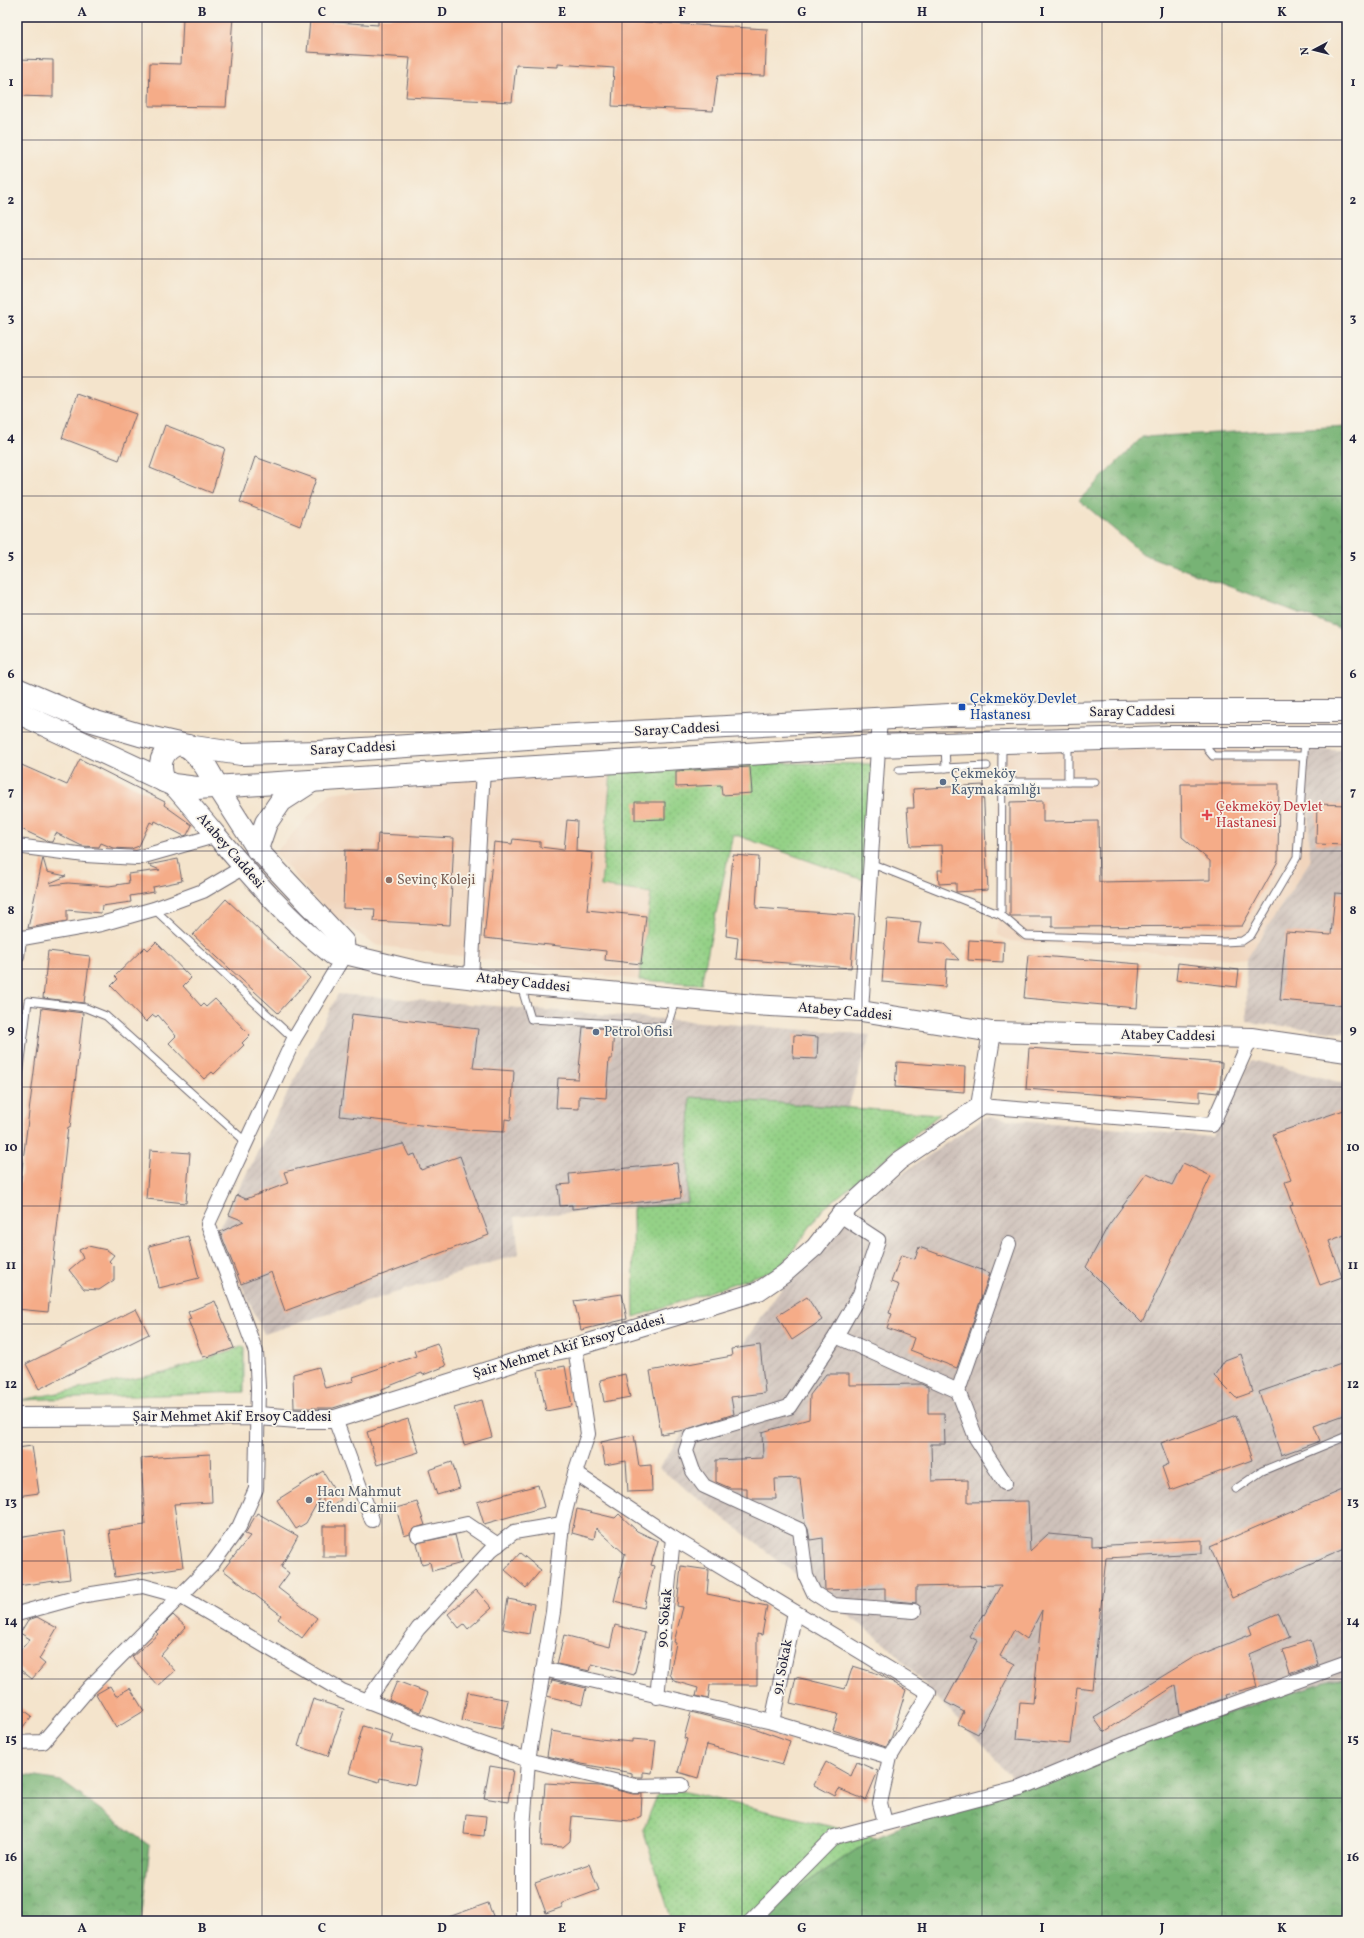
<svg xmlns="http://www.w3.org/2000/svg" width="1364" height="1938" viewBox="0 0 1364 1938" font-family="Vollkorn,serif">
<defs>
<pattern id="industrial-furrows" width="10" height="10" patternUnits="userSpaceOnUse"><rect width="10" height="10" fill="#cec1ba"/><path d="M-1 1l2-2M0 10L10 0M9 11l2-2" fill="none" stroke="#b1a6a1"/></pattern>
<pattern id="grass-dots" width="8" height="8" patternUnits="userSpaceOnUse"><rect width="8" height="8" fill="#94d187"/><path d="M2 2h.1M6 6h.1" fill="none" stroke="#7fb375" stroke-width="1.8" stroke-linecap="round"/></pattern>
<pattern id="forest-crowns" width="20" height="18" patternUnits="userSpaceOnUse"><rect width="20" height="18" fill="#77b374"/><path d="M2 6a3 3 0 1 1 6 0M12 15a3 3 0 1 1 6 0" fill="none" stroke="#619160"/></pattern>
</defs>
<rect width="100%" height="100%" fill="#f7f3e8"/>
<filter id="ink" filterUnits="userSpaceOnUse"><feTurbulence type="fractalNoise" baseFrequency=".025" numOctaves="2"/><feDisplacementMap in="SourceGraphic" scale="8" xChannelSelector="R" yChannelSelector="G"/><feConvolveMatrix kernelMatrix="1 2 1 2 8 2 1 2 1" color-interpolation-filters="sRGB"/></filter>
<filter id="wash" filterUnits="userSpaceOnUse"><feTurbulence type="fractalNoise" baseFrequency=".012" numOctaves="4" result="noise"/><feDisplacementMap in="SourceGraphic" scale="16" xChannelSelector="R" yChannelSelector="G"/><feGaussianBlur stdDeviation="0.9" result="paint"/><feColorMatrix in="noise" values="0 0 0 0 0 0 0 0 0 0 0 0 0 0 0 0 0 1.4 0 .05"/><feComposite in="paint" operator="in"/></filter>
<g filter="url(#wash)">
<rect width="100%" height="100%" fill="#f4e4cc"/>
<g fill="#f1d5bd">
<path d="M996,750H1307L1310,861L1246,960L1010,941L998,935Z"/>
<path d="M612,761L602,886L651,892L639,980L376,945L330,915L275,853L330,793Z"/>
</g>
<g fill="url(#industrial-furrows)">
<path d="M1307,750H1347V1033L1247,1022L1246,960L1310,861Z"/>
<path d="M338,994L870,1035L848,1108L690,1097L687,1203L515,1217L519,1254L264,1334L217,1232Z"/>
<path d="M1252,1060L1347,1084V1675L1016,1781L887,1645L659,1468L777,1294L877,1191L985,1117L1212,1137Z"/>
</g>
<g fill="url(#grass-dots)" stroke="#5b7a61">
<path d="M612,761L872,764V883L733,834L701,984L639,980L651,893L601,886Z"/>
<path d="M690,1097L940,1114L823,1209L780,1268L634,1317L633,1208L687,1203Z"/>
<path d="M244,1346V1392L21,1400L164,1373Z"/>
<path d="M661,1786L875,1837L750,1921H672L643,1830Z"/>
</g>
<g fill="url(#forest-crowns)" stroke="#4c6a58">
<path d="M1347,426V631L1143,554L1079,500L1142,437Z"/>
<path d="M1347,1675V1921H750L875,1837L1016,1781Z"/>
<path d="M17,1774L61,1781L150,1846L141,1921H17Z"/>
</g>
<g id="blocks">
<g fill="#f5ac88">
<path d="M183,17H233L226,107L149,106L150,63L181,64Z"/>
<path d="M378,17H560L767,29L765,76L718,75L713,111L612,106L614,68L558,64V67L516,65L512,102L406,97L410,58L307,52L310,20L378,25Z"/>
<path d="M17,59L53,60V97L17,96Z"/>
<path d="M77,394L136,414L119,460L62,438Z"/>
<path d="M165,425L225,448L212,493L150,468Z"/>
<path d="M255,457L316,479L300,526L240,502Z"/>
<path d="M80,759L165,802L164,805L192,825L187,835L184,836L155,821L154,824L150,822L139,846L131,849L113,848L101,843L99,847L82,846L56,833L52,842H49L17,827V763L67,785Z"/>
<path d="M750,767L752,793L722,795L721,785L676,787V771Z"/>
<path d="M1181,784H1279L1278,861L1242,926L1052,927V916H1010V802L1043,801V822L1098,821L1099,882L1210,880V861L1182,837Z"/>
<path d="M983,785L988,890L956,892V883L939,884L938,870H943L942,845L910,846L907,808H914L913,789Z"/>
<path d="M635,802H665V819L635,820Z"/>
<path d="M1317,804L1347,805V845L1316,844Z"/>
<path d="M567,820L577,821L576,851L593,853L587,910L646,916L641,964L605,960L606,951L484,938L494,842L512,844L513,839L540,842V847L564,850Z"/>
<path d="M378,834L454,838L450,925L374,921L375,909L343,908L345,850L377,851Z"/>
<path d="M733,855L759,857L756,908L855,915L851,968L736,959L738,938L726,936Z"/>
<path d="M43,858L47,872L66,876L50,883L51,885L68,883L109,886L129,883L128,874L160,870L148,865L178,859L182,881L153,887L154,892L130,896L131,902L102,906L101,913L67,910V921L28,928Z"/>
<path d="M1335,893L1347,894V1006L1280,1000L1286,932L1331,935Z"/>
<path d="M226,899L310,978L278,1013L193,935Z"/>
<path d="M887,919L921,922L918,942L944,944L959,960L947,959L945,987L882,982Z"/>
<path d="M969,940L1004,942L1003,962L968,960Z"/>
<path d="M156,942L191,978L183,986L201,1006L203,1004L206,1007L215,999L250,1035L242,1043L244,1045L214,1074L212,1072L204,1079L169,1043L176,1036L158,1015L156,1017L153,1015L146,1022L111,986L118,979L115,976L145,947L148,950Z"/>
<path d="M48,951L90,956L84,1003L43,998Z"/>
<path d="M1028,955L1140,964L1137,1008L1024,998Z"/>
<path d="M1178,963L1239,970L1237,987L1176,980Z"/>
<path d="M42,1008L83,1013L70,1128L68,1127L48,1312L17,1309V1208Z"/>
<path d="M352,1014L478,1029L473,1068L514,1071L511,1120L505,1119L504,1132L465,1130L340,1116Z"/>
<path d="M583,1027L614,1029L612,1059H609L606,1098L579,1096V1109L556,1108L558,1078L578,1079Z"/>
<path d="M794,1035L818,1037L817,1059L793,1058Z"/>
<path d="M1029,1048L1222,1063L1220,1087L1217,1093L1200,1091V1102L1026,1089Z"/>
<path d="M897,1062L965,1067L964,1092L895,1087Z"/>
<path d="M1347,1109V1234L1329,1241L1342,1277L1320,1285L1290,1206L1293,1205L1285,1182L1291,1180L1273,1134Z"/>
<path d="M403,1144L409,1156L415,1154L421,1170L460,1156L489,1235L285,1311L271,1272L241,1284L220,1232L244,1221L229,1215L237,1195L246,1199L288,1183L284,1172Z"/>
<path d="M150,1150L190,1153L186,1203L146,1199Z"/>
<path d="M677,1163L681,1198L572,1209V1205L560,1206L558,1185L570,1184L569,1174Z"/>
<path d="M1183,1163L1211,1176L1142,1323L1086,1267L1108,1226L1147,1173L1172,1185Z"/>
<path d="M188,1236L199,1278L159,1288L149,1246Z"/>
<path d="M88,1246L107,1250L114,1255L109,1261L114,1266V1280L99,1290L84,1289L69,1270L83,1258L79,1250Z"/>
<path d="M919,1247L990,1273L957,1368L910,1350L914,1338L887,1328L892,1314L889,1313L899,1285L891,1282L901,1255L915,1259Z"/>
<path d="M622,1294L627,1319L581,1330L574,1301Z"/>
<path d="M807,1297L822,1320L792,1340L777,1316Z"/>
<path d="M215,1301L234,1348L208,1357L207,1356L203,1357L188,1320L191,1319L188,1312Z"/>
<path d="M136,1309L149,1334L39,1389L26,1364Z"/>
<path d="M437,1343L446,1366L423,1375L422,1373L382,1389L383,1393L333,1408H294L293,1374L319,1367L325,1388L354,1381L353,1377L416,1356L414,1351Z"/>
<path d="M760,1345L765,1393L731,1397L734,1414L685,1430L661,1434L650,1371L732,1356L731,1349Z"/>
<path d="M1241,1354L1253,1392L1236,1398L1214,1376L1225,1360Z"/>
<path d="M1347,1362V1414L1314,1426L1320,1441L1281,1455L1259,1392Z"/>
<path d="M565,1366L572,1406L546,1411L538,1371Z"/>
<path d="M625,1374L630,1397L604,1402L600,1380Z"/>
<path d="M826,1374H849V1385L921,1384L928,1387V1413H944L945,1444H931L932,1481L968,1480V1502L1028,1501L1030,1551L1048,1534L1092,1538V1546L1202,1540V1553L1106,1558L1092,1689L1077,1687L1070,1744L1017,1739L1020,1702L1033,1703L1042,1610L1027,1639L1014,1630L1000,1656L1015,1664L978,1734L958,1724L964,1712L945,1702L978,1641L969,1636L983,1614L984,1615L1001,1585L916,1587V1603L885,1600V1588L825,1590L823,1538L810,1540L808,1529L805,1524L800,1478L775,1479L776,1499H753L747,1497V1488H730L716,1482V1460L763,1458L762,1432L809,1419L810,1395Z"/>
<path d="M482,1400L492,1437L464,1445L454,1408Z"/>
<path d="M1236,1415L1252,1460L1170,1490L1162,1467L1169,1464L1161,1443Z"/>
<path d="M408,1419L419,1452L377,1465L367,1432Z"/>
<path d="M634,1435L639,1466L651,1465L652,1491L628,1492L626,1461L605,1465L601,1442Z"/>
<path d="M32,1446L39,1493L17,1496V1448Z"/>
<path d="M210,1454L212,1502L174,1504L183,1567L115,1577L109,1530L145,1525L141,1458Z"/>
<path d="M452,1462L460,1488L437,1495L429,1470Z"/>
<path d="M323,1471L341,1500L323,1512V1492L306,1523L296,1529L277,1500Z"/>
<path d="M538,1485L544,1507L484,1524L477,1502Z"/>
<path d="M1347,1488V1548L1232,1598L1210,1547Z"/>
<path d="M417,1502L425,1525L413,1529L410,1534L404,1536L396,1508Z"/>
<path d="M577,1509L615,1518L619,1514L637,1531L658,1541L651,1565L654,1566L644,1608L614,1601L625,1554L596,1528L594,1539L572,1533Z"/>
<path d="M257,1513L298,1536L281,1567L289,1573L278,1588L317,1618L302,1638L278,1619L281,1615L223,1570L250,1536L245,1534Z"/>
<rect x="323" y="1526" width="23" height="31"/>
<path d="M64,1531L70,1579L17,1586V1538Z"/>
<path d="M455,1535L462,1563L432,1571L430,1562L422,1564L417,1543Z"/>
<path d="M520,1553L541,1570L526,1588L505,1570Z"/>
<path d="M681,1566L709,1570L707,1594L767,1606L762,1635L757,1634V1685H710L708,1699L696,1696L698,1688L674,1681L670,1674L676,1643L674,1642L683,1607L677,1606Z"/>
<path d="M476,1590L492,1608L468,1629L464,1624L459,1628L448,1614Z"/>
<path d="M508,1599L534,1604L529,1634L503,1629Z"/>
<path d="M1279,1613L1289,1637L1249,1654L1257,1686L1225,1695L1226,1698L1180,1714L1176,1685L1104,1732L1094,1718L1194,1657L1252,1634L1249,1626Z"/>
<path d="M173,1615L186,1627L161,1655L175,1671L158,1686L132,1657L158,1634L156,1632Z"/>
<path d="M37,1617L57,1628L39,1659L45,1664L32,1679L17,1667V1654L30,1639L20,1633L28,1620Z"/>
<path d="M615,1625L645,1633L634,1675L592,1664L590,1671L557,1664L564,1635L610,1647Z"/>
<path d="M1311,1640L1318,1664L1290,1674L1282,1649Z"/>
<path d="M853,1666L879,1674L906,1690L891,1739L886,1747L833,1730L838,1714L790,1703L796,1677L845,1689Z"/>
<path d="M552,1680L586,1688L582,1705L547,1696Z"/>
<path d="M397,1681L428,1693L420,1712L389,1700Z"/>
<path d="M110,1686L116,1696L130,1688L144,1711L116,1728L96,1694Z"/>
<path d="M468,1692L508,1700L502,1729L462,1721Z"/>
<path d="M313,1699L344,1709L328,1756L298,1746Z"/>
<path d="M17,1705L32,1716L17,1734Z"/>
<path d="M691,1712L757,1729L790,1741L782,1765L707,1745L698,1778L678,1772L687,1739L684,1738Z"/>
<path d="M363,1726L393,1735L390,1743L422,1749L415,1785L380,1778L379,1782L349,1773Z"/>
<path d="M551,1731L599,1739L632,1742V1739L656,1741L652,1773L643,1772V1777H636L632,1776V1773L582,1764L547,1756Z"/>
<path d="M826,1762L851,1776L857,1762L878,1771L866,1800L839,1789L835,1796L814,1785Z"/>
<path d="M490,1766L513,1770L508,1802L484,1798Z"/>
<path d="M545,1783L600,1786L633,1794H642L641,1816L631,1821L572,1816L570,1841L563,1847L541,1846Z"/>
<path d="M466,1814L486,1816L484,1836L464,1834Z"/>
<path d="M589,1864L599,1890L561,1904L563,1907L546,1913L535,1883Z"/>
<path d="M488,1903L495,1921H443V1919Z"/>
</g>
</g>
</g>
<g filter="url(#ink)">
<use href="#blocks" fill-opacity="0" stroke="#6c666e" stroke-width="1"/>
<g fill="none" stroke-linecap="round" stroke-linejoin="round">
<defs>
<g id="service">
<path d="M1207,739L1208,750L1213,756H1304"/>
<path d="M1068,743V782"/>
<path d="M945,746L946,768"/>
<path d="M899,770L987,766"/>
<path d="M1001,782H1095"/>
<path d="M870,863L1001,915L1026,936L1224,942L1242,941L1251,935L1297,857L1305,739"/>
<path d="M154,909L294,1039"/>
<path d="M1001,915L1002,745"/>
<path d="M521,986L531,1019L667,1027L675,1000"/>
<path d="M17,1094L28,1001L86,1008L106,1016L246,1142"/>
<path d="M1236,1489L1262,1471L1347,1436"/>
</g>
<g id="minor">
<path d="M17,846L85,855L137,858L218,835"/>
<path d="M17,939L101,924L154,909L203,891L242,868"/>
<path d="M17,956L19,939"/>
<path d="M471,978L483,770"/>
<path d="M861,1011L880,718"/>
<path d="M980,1106L1212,1125L1251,1038"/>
<path d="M840,1215L878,1240L860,1294L836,1336L789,1407L691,1436L686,1451L693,1471L704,1486L800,1530L806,1576L814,1593L833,1605L914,1611"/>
<path d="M836,1336L958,1391L976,1438L1005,1483"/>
<path d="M575,1347L588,1434L575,1473L673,1538L929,1693L890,1757L880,1803L885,1822"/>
<path d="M958,1391L1009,1244"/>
<path d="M335,1419L372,1520"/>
<path d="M418,1535L467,1524L498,1545"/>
<path d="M17,1614L86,1595L143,1586L180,1596L342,1691L437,1728L528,1760L553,1612L562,1524L575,1473"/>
<path d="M543,1669L772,1722L890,1757"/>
<path d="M657,1697L673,1538"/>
<path d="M367,1701L418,1629L491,1550L514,1532L562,1524"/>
<path d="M772,1722L795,1612"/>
<path d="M17,1743L43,1742L89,1688L213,1563L239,1527L256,1489L258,1387L256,1352L208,1224L294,1039L345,954"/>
<path d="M523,1921V1829L528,1760L635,1786L682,1785"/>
<path d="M751,1921L834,1837L1020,1788L1144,1736L1347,1663"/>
</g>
<path id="tertiary" d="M17,1417L258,1416L298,1419H335L541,1354L575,1347L759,1291L784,1274L815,1247L840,1215L899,1161L980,1106L992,1032"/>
<g id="secondary">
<path d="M173,785C225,843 271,907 333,955L345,954L424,973L520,984L754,1005L861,1011L992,1032L1251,1038L1347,1052"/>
<path d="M218,788L257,849L344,942L345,954"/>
</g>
<g id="primary">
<path d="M17,689L89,720L140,735L187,746L241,754L318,752L557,736L949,715L1172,711H1347"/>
<path d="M17,712L173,785L197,788L876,746L1169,737H1347"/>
<path d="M187,746C202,757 209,772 218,788"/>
<path d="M164,781C158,765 160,752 177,744"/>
<path d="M257,849L266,823L281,801L312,781"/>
</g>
</defs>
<use href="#service" stroke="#6c666e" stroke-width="9"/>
<use href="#minor" stroke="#6c666e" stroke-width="16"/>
<use href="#tertiary" stroke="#6c666e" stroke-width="20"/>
<use href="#secondary" stroke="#6c666e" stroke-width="22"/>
<use href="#primary" stroke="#6c666e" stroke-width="24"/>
<use href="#service" stroke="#fff" stroke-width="7"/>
<use href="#minor" stroke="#fff" stroke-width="14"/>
<use href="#tertiary" stroke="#fff" stroke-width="18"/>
<use href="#secondary" stroke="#fff" stroke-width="20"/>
<use href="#primary" stroke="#fff" stroke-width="22"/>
</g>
</g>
<path fill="none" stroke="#22223b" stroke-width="1" stroke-opacity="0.55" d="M142,17V1921M262,17V1921M382,17V1921M502,17V1921M622,17V1921M742,17V1921M862,17V1921M982,17V1921M1102,17V1921M1222,17V1921M17,140H1347M17,259H1347M17,377H1347M17,496H1347M17,614H1347M17,732H1347M17,851H1347M17,969H1347M17,1087H1347M17,1206H1347M17,1324H1347M17,1442H1347M17,1561H1347M17,1679H1347M17,1798H1347"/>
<rect fill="#1a4fb4" stroke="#f7f3e8" stroke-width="1.5" x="958" y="703" width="8" height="8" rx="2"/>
<g fill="#5c6f8a" stroke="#f7f3e8" stroke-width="1.5">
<circle cx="943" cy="782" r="4"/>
<circle cx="596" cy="1032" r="4"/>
</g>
<path fill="#e0444e" stroke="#f7f3e8" stroke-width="1.5" d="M1205 809h4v4h4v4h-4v4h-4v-4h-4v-4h4z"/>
<circle fill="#8d6e63" stroke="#f7f3e8" stroke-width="1.5" cx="389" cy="880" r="4"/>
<circle fill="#6b7280" stroke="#f7f3e8" stroke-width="1.5" cx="309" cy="1500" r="4"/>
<g text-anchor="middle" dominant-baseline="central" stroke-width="3.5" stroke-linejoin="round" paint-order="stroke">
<g font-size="14" fill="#164399" stroke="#f7f3e8" text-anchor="start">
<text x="970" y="699">Çekmeköy Devlet<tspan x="970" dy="16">Hastanesı</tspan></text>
</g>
<g font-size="14" fill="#22223b" stroke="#f7f3e8">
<text transform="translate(1132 712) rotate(-1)">Saray Caddesi</text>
<text transform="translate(677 730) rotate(-3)">Saray Caddesi</text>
<text transform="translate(353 749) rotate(-3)">Saray Caddesi</text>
<text transform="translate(230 851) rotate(49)">Atabey Caddesi</text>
<text transform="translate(523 983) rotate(6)">Atabey Caddesi</text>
<text transform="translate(845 1012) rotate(5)">Atabey Caddesi</text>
<text transform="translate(1168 1036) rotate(1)">Atabey Caddesi</text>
<text transform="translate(569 1347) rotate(-16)">Şair Mehmet Akif Ersoy Caddesi</text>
<text x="232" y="1417">Şair Mehmet Akif Ersoy Caddesi</text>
<text transform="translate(665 1618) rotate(-84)">90. Sokak</text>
<text transform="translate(783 1667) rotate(-79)">91. Sokak</text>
</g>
<g font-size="14" fill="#4e5e75" stroke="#f7f3e8" text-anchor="start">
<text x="951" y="774">Çekmeköy<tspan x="951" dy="16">Kaymakamlığı</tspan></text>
<text x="604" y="1032">Petrol Ofisi</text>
</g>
<g font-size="14" fill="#be3a42" stroke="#f7f3e8" text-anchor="start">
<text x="1216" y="807">Çekmeköy Devlet<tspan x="1216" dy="16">Hastanesi</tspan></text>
</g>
<g font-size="14" fill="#785e54" stroke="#f7f3e8" text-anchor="start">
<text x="397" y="880">Sevinç Koleji</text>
</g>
<g font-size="14" fill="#5b616d" stroke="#f7f3e8" text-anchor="start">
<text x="317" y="1492">Hacı Mahmut<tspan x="317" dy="16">Efendi Camii</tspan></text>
</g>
</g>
<rect width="1364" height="1938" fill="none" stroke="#f7f3e8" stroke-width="44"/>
<g transform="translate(1314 50) rotate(263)" stroke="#f7f3e8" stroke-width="3" paint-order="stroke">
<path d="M0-3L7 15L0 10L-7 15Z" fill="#22223b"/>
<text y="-6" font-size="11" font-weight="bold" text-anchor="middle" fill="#22223b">N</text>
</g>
<rect x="22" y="22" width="1320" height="1894" fill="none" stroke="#22223b" stroke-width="1.5"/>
<g font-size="13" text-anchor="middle" font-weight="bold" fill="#22223b">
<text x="82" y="16">A</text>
<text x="202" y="16">B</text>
<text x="322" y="16">C</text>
<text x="442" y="16">D</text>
<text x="562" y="16">E</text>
<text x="682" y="16">F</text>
<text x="802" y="16">G</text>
<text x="922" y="16">H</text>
<text x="1042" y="16">I</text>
<text x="1162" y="16">J</text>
<text x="1282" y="16">K</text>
<text x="11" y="86">1</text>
<text x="1353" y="86">1</text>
<text x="11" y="204">2</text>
<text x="1353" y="204">2</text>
<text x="11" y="322">3</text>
<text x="1353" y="322">3</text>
<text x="11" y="441">4</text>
<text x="1353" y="441">4</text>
<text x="11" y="559">5</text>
<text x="1353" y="559">5</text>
<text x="11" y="678">6</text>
<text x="1353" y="678">6</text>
<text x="11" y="796">7</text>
<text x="1353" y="796">7</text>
<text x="11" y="914">8</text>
<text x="1353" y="914">8</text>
<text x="11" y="1033">9</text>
<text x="1353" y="1033">9</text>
<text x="11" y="1151">10</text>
<text x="1353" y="1151">10</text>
<text x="11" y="1269">11</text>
<text x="1353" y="1269">11</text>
<text x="11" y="1388">12</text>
<text x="1353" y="1388">12</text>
<text x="11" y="1506">13</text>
<text x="1353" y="1506">13</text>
<text x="11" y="1625">14</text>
<text x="1353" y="1625">14</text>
<text x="11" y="1743">15</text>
<text x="1353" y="1743">15</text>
<text x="11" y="1861">16</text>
<text x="1353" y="1861">16</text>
<text x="82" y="1932">A</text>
<text x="202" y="1932">B</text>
<text x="322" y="1932">C</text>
<text x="442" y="1932">D</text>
<text x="562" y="1932">E</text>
<text x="682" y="1932">F</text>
<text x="802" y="1932">G</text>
<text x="922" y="1932">H</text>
<text x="1042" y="1932">I</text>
<text x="1162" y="1932">J</text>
<text x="1282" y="1932">K</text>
</g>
</svg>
